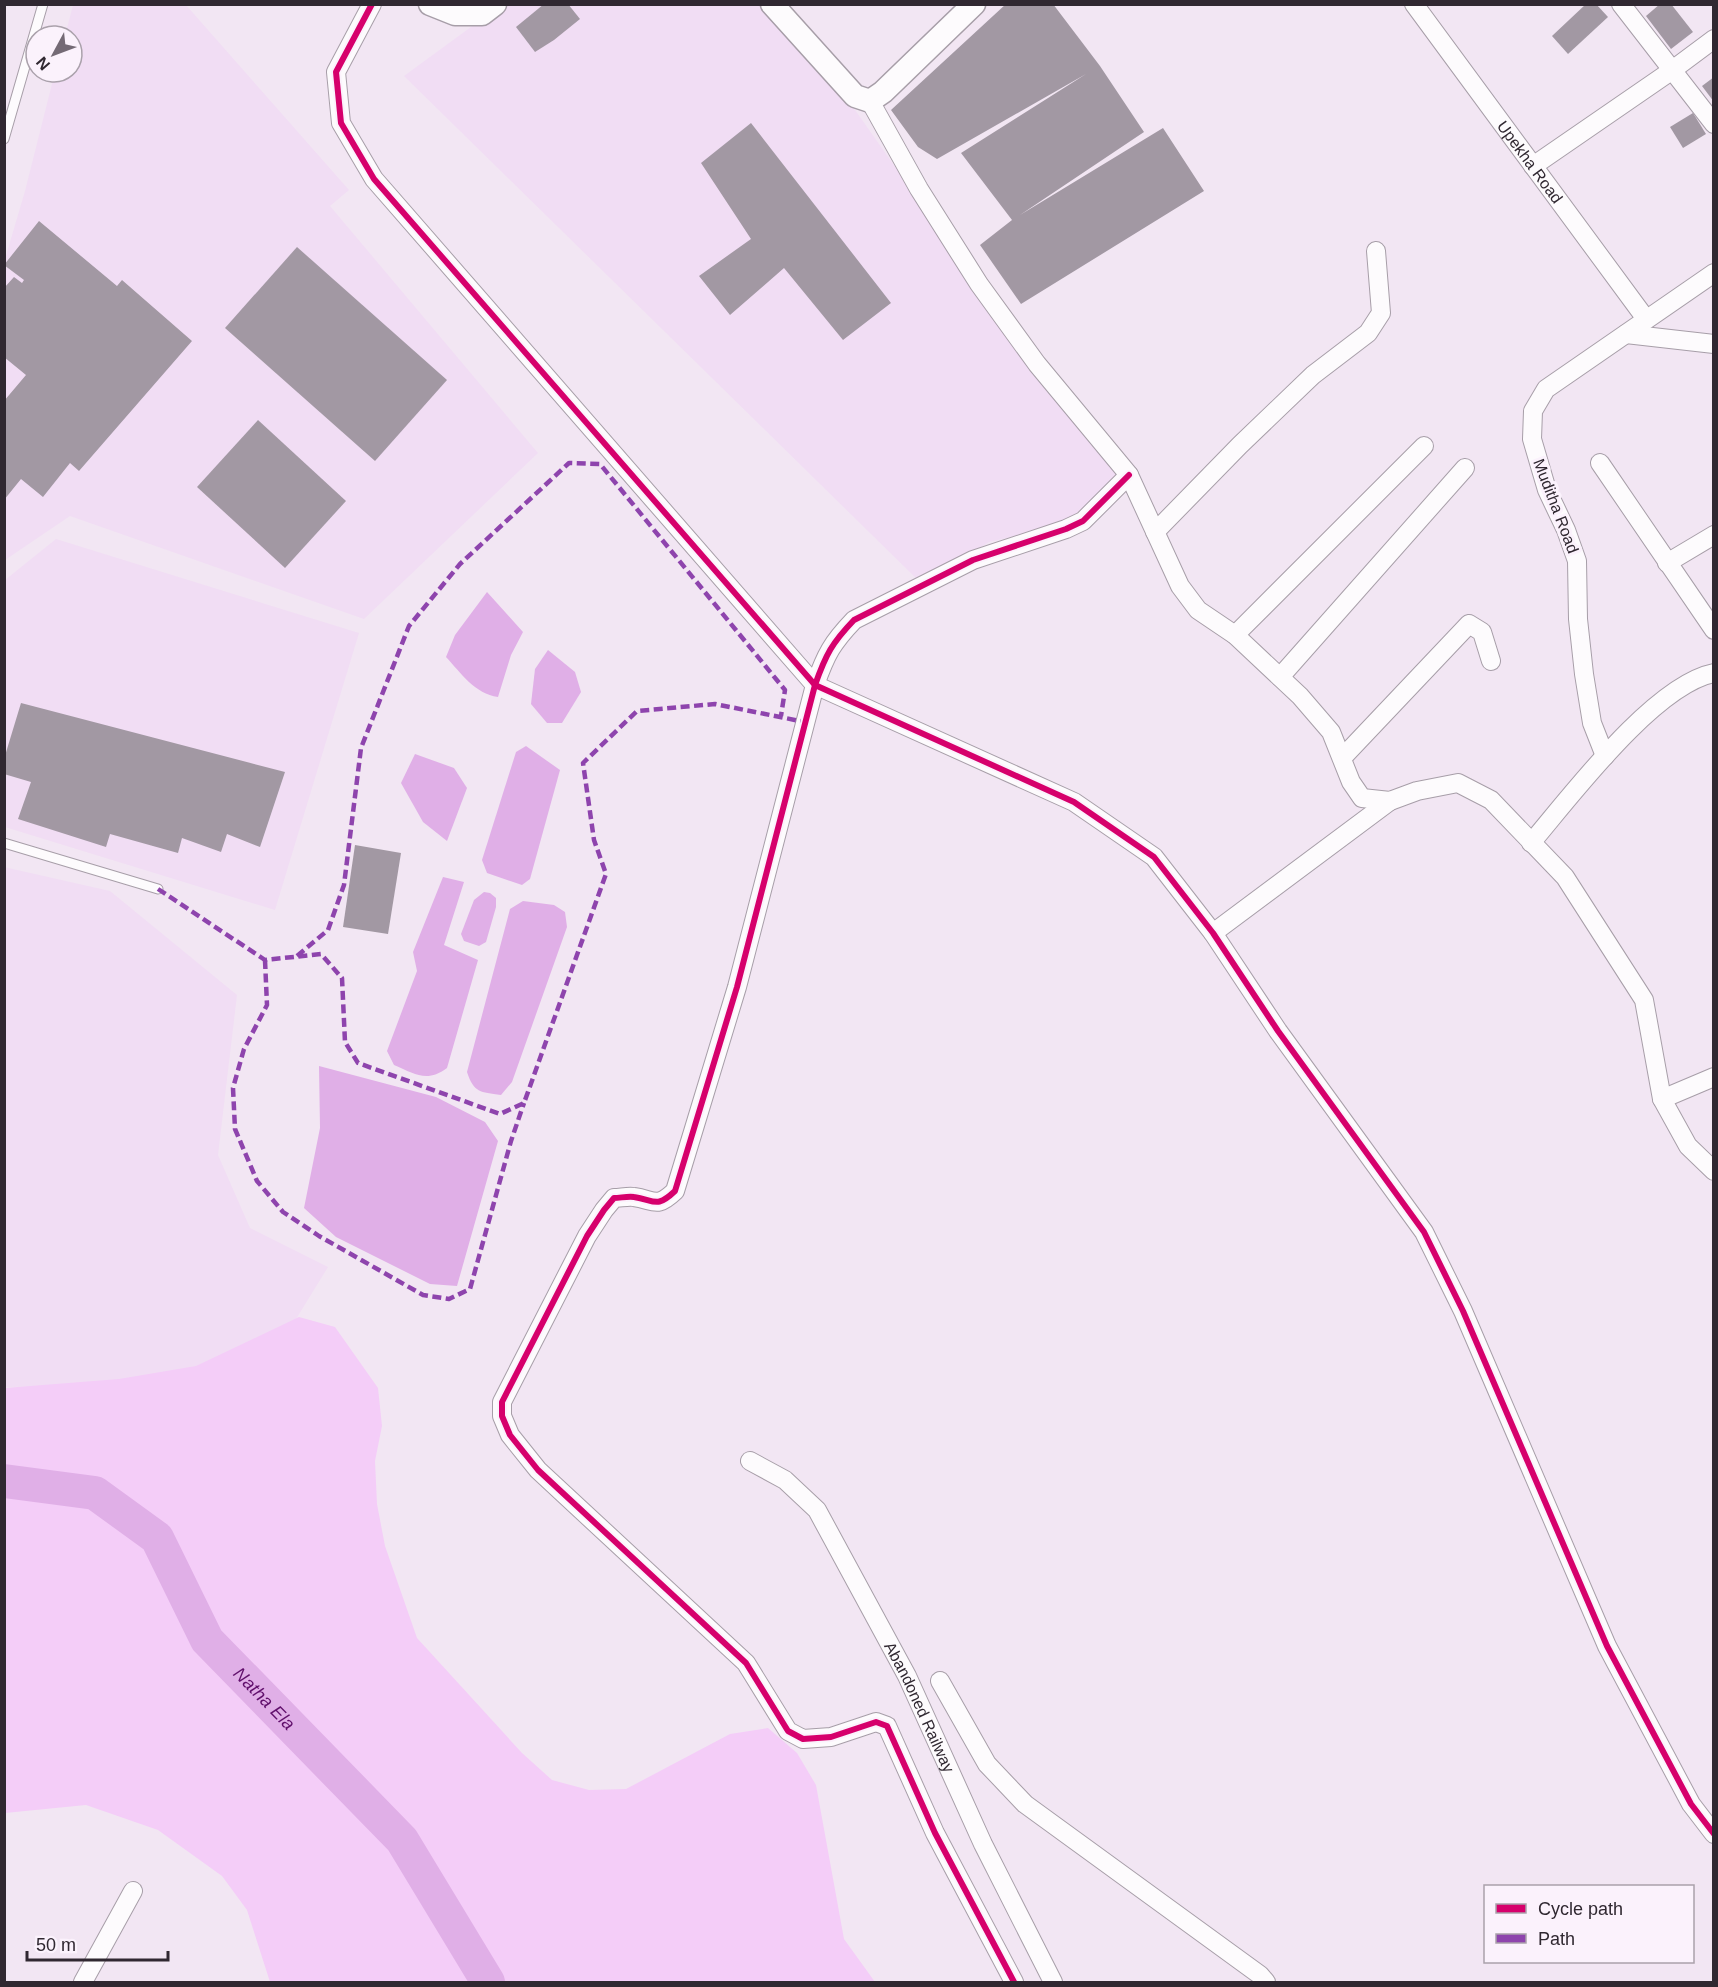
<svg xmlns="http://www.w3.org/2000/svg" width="1718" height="1987" viewBox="0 0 1718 1987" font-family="Arial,sans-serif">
<rect width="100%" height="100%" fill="#f2e6f3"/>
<g fill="#f1ddf4">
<path d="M73,5H186L349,190L330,206L538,453L364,619L70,516L5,560V259L25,191L55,72H72V36H65Z"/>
<path d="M501,5H776L841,90L974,279L1122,471L1065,524L989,542L922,584L404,76Z"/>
<path d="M56,539L359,633L275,910L5,827V580Z"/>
<path d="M4,867L110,891L237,995L218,1155L250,1228L328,1267L256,1384L5,1387Z"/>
</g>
<path fill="#f4cdf8" d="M299,1317L335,1327L378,1388L382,1426L375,1461L377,1504L385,1546L417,1638L522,1753L552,1780L589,1790L626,1789L730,1734L768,1728L797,1753L816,1785L844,1939L875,1982H270L247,1910L222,1876L158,1830L86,1805L5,1813V1388L119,1379L196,1366Z"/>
<g fill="#e0afe7">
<path d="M487,592L523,632L511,655L498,697C475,694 461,673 446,657L455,635Z"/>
<path d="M548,650L575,672L581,692L562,723H547L531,704L535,669Z"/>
<path d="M526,746L560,770L530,879L522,885L487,873L482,860L516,752Z"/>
<path d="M415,754L454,768L467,788L447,841L423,822L401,783Z"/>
<path d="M443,877L464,882L444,945L478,960L447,1068C427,1083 415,1074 394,1065L387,1051L417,971L413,952Z"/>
<path d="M484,892L490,893L496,898V907L486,942L479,946L464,941L461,934L474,900Z"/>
<path d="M523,901L554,905L565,912L567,927L512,1082L501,1095C480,1092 474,1093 467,1072L510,909Z"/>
<path d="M319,1066L436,1097L485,1122L498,1141L457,1286L430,1284L336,1237L304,1208L320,1128Z"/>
</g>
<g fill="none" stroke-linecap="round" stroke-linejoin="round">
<path stroke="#e0afe7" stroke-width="34" id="s1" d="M4,1481L95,1493L157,1538L207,1640L402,1840L488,1982"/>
</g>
<g fill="#a298a3">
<path d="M544,4H568L580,19L554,40L535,52L516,27Z"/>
<path d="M1006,4H1053L1100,66L1144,132L1020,215L1163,128L1204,191L1021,304L980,245L1012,220L961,153L1086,74L937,159L918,147L891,110Z"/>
<path d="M1586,4H1596L1608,17L1568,54L1552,36Z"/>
<path d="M1660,4H1671L1693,32L1671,49L1646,16Z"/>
<path d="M1714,77V102L1702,86Z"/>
<path d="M1693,113L1706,134L1683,148L1670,127Z"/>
<path d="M751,123L891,303L843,340L784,268L730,315L699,276L751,239L701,163Z"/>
<path d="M39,221L117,286L122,280L192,341L79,471L70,463L43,497L21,479L4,500V401L26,375L4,357V288L14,277L22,283L24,280L4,265Z"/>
<path d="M297,247L447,380L375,461L225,328Z"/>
<path d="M258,420L346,501L285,568L197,487Z"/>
<path d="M21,703L285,772L260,847L227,834L221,852L182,838L178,853L110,834L106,847L18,819L31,782L4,774V759Z"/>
<path d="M355,845L401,853L388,934L343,927Z"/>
</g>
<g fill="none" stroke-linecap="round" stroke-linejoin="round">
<defs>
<g id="service">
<path d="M4,139L43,4"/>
<path d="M4,843L158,889"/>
</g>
<g id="minor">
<path d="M372,4L336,72L341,123L374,179L815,685L1074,802L1154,857L1213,933L1278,1031L1424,1232L1463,1311L1607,1646L1691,1804L1714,1834"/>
<path id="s2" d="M1414,4L1646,319"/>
<path d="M1621,4L1714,124"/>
<path d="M870,101L919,189L979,284L1037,364L1129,475L1180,586L1198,610L1235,635L1300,696L1331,732L1351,782L1362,798L1390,801L1417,791L1458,783L1491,800L1565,877L1644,1000L1662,1099L1688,1146L1714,1171"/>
<path d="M1533,166L1671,71L1714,39"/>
<path d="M1626,334L1714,344"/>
<path d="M1600,463L1714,630"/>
<path d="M1155,532L1240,445L1313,375L1368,333L1381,313L1376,251"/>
<path d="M1667,563L1714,535"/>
<path d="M1235,635L1424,446"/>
<path d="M1280,677L1465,468"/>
<path d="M1605,756L1592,723L1584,674L1578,619L1577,561L1566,530L1547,490L1532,439L1533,411L1546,389L1714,273"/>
<path d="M1343,757L1469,624L1482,632L1491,661"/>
<path d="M1531,843C1571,796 1654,685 1714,673"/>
<path d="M1213,933L1390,801"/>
<path d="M1662,1099L1714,1077"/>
<path id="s3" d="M750,1461L785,1480L817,1510L907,1676L983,1844L1053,1982"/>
<path d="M940,1681L987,1764L1025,1804L1260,1975L1266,1982"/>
<path d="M83,1982L133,1891"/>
<path d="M1014,1982L935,1833L887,1726L876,1722L831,1737L803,1739L788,1731L746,1663L538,1470L510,1435L502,1416V1402L587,1236L604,1210L614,1198C620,1198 628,1196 634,1197C655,1200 656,1209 675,1191L737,987L815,685C826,654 832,643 854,620L973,560L1066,529L1083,521L1129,475"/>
</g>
<g id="tertiary">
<path d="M430,4L455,14H482L495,4"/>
<path d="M772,4L855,96L870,101L883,92L974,4"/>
</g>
</defs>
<use href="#service" stroke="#a79ea8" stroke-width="11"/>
<use href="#minor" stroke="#a79ea8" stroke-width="20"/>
<use href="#tertiary" stroke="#a79ea8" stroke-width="25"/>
<use href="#service" stroke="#fdfbfd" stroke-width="9"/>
<use href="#minor" stroke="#fdfbfd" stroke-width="18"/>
<use href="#tertiary" stroke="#fdfbfd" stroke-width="22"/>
<g stroke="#8e44ad" stroke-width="4.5" stroke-dasharray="9 4.5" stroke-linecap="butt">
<path d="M158,889L265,960L321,954L342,978L345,1042L358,1063L500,1114L524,1103L606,874L594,840L583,763L637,711L715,704L805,722"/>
<path d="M297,956L328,930L344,885L361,748L409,626L460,564L569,463L600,464L785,690L781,716"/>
<path d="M265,960L267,1005L244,1049L233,1088L235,1129L257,1181L283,1212L319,1236L423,1295L449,1299L470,1289L511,1141L524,1103"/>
</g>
<defs>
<g id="cycleway">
<path d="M372,4L336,72L341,123L374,179L815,685L1074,802L1154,857L1213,933L1278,1031L1424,1232L1463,1311L1607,1646L1691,1804L1714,1834"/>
<path d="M1014,1982L935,1833L887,1726L876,1722L831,1737L803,1739L788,1731L746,1663L538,1470L510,1435L502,1416V1402L587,1236L604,1210L614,1198C620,1198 628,1196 634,1197C655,1200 656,1209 675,1191L737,987L815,685C826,654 832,643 854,620L973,560L1066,529L1083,521L1129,475"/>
</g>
</defs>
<use href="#cycleway" stroke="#fbf2fc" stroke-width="10"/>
<use href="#cycleway" stroke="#d6006c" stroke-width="6"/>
</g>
<g text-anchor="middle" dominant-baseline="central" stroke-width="6" stroke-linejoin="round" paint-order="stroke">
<g font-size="16" fill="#302831" stroke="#fbf2fc">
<text stroke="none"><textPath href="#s2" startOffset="196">Upekha Road</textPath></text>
<text transform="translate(1556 506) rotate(69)">Muditha Road</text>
<text stroke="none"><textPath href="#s3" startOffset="306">Abandoned Railway</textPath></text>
</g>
<g font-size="18" font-style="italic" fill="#61106c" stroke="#fbf2fc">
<text stroke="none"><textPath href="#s1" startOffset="364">Natha Ela</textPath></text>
</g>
</g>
<rect width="1718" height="1987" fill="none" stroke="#302831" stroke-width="12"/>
<rect x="1484" y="1885" width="210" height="78" fill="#fbf2fc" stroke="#aaa1ab" stroke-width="1.5"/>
<rect x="1496" y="1904" width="30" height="9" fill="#d6006c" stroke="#aaa1ab" stroke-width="1.5"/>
<text x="1538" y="1915" font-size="18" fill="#302831">Cycle path</text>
<rect x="1496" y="1934" width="30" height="9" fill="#8e44ad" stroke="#aaa1ab" stroke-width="1.5"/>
<text x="1538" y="1945" font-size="18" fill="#302831">Path</text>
<g transform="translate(54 54) rotate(229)"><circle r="28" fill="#fbf2fc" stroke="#aaa1ab" stroke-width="1.5"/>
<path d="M0-4.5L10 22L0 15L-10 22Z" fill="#746a75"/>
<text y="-9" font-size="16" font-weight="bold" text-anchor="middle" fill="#302831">N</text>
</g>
<path d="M27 1951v9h141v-9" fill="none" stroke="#302831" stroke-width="3"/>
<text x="36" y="1951" font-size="18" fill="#302831" stroke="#fbf2fc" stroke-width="4.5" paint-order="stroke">50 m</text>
</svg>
